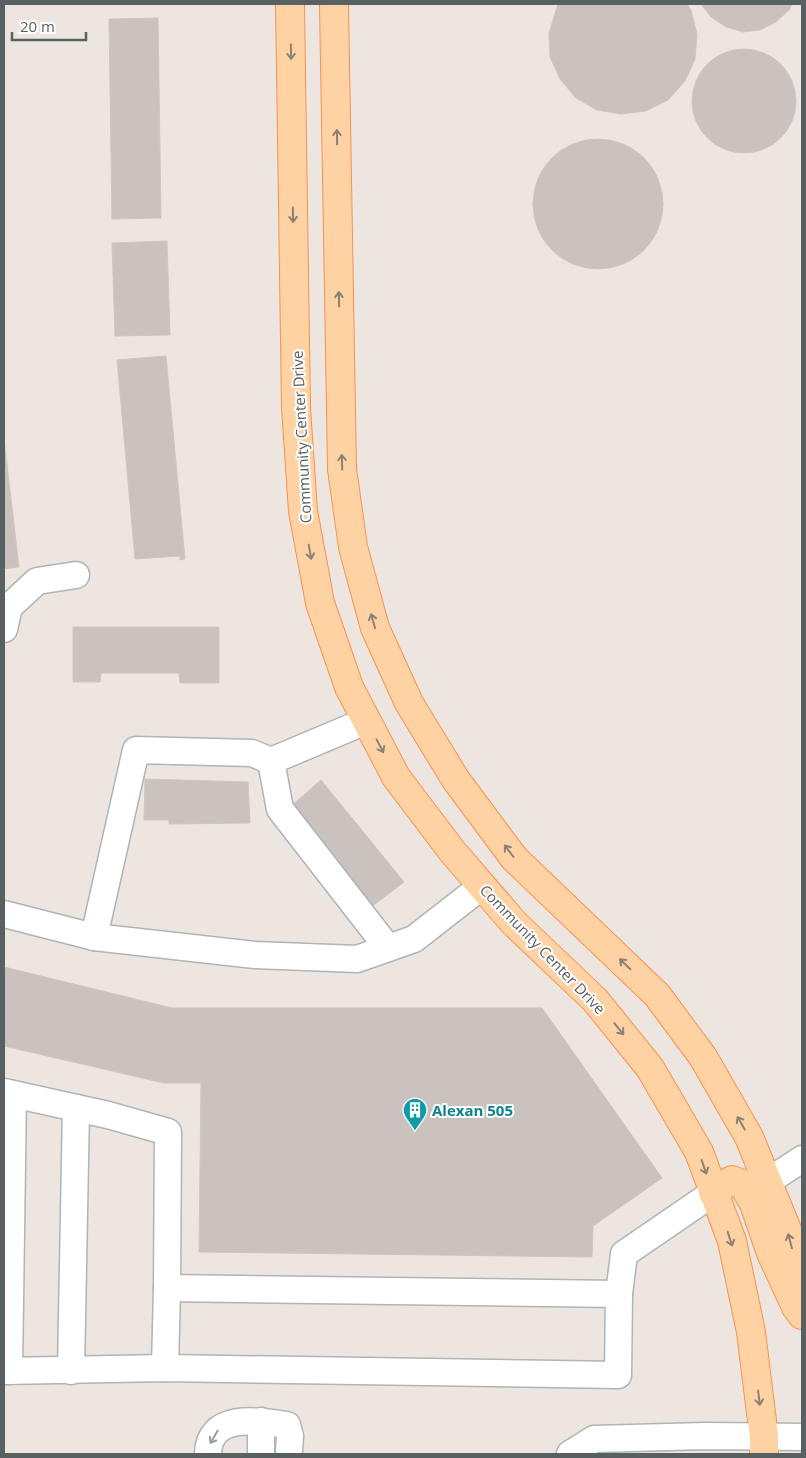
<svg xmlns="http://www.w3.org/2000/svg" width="806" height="1458" viewBox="0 0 806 1458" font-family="'Open Sans',sans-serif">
<rect width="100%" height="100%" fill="#ede6e0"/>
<g fill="#cac2bf" stroke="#d2c5be">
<path d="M558,4H687L691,10L697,34L695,59L685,81L668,100L646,111L621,114L597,110L576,98L560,79L550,57L549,33Z"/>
<path d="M701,4H792L789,10L776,22L760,30L743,32L726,27L711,17Z"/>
<path d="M158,18L161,218L112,219L109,19Z"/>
<circle cx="744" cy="101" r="52"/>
<circle cx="598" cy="204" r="65"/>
<path d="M167,241L170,335L115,336L112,243Z"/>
<path d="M166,356L185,559L180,560V556L135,559L117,360Z"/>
<path d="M4,439L19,567L4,569Z"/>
<path d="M73,627H219V683H180L179,673H101L100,682H73Z"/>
<path d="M145,779L248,782L250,823L169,824V820H144Z"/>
<path d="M321,780L404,882L370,908L290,807Z"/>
<path d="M4,967L172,1008H542L662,1178L593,1226L592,1257L199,1252L201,1083H164L4,1046Z"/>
</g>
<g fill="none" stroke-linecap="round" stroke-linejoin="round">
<defs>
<g id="minor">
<path d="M4,629L9,607L37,581L76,575"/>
<path d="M366,721L271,761L280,809L388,948"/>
<path d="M4,914L94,937L255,955L357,959L414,939L482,886"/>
<path d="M94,937L136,750L252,753L271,761"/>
<path d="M4,1092L108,1115L168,1132L167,1288L619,1294L618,1375L165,1368L4,1371"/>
<path d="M767,1182L802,1159"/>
<path d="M619,1294L624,1254L713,1193"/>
<path d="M165,1368L167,1288"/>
<path d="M9,1371L13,1094"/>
<path d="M71,1371L76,1108"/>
<path d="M208,1454C209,1412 259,1421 287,1425L290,1436L289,1451"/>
<path d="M261,1454V1421"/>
<path d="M570,1454L594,1439L705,1436L802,1437"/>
</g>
<g id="major">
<path d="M290,4L296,408L303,511L320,603L349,687L396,777L452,851L514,923L595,1000L650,1068L699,1152L732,1241L751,1332L764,1437V1454"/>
<path d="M334,4L342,469L353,547L375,628L409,703L456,780L514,858L657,995L703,1057L749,1137L788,1232L802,1288"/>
<path d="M713,1193L732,1180L743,1184L754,1204L771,1253L796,1307L802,1315"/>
</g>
</defs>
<use href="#minor" stroke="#aeb4b7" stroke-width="29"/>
<use href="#major" stroke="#f8904e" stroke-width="30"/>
<use href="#minor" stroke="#fff" stroke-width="26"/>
<use href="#major" stroke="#ffd2a3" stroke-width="28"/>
</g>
<defs><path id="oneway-shaft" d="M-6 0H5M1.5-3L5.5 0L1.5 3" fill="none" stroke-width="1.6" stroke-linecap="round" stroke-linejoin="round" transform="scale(1.25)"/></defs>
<g stroke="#8b8276">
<use href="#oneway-shaft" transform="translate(291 52) rotate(89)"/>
<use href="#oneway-shaft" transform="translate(337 137) rotate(-91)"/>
<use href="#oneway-shaft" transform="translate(293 215) rotate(89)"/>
<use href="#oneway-shaft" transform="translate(339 299) rotate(-91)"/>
<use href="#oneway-shaft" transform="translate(342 462) rotate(-92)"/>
<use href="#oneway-shaft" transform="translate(310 552) rotate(80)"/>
<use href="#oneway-shaft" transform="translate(373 621) rotate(-106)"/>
<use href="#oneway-shaft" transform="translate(380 746) rotate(62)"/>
<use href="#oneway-shaft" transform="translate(509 851) rotate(-127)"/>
<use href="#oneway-shaft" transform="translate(625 964) rotate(-136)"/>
<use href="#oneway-shaft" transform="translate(619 1029) rotate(51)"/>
<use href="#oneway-shaft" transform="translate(741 1123) rotate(-120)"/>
<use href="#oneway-shaft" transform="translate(704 1167) rotate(71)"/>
<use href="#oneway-shaft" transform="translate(730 1239) rotate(72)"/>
<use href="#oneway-shaft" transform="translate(790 1241) rotate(-105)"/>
<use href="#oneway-shaft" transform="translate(759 1398) rotate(83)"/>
</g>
<use stroke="#9ba0a1" href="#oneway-shaft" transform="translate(214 1437) rotate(120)"/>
<defs>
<symbol id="building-pin" viewBox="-11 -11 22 30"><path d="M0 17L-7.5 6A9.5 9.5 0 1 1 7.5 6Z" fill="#0f9aa8" stroke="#fff"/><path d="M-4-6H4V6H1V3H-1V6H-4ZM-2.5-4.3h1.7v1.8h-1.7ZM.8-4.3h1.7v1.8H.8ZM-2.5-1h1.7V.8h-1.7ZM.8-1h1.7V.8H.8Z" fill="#fff"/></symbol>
</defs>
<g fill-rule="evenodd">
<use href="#building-pin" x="401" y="1096" width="28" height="38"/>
</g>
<g text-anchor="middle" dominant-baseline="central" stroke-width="4" stroke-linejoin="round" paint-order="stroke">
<g font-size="15" fill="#596062" stroke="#fff">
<text transform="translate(301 437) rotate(-93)">Community Center Drive</text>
<text transform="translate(543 949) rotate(46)">Community Center Drive</text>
</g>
<g font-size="15" font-weight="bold" fill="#0d838f" stroke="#fff" text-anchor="start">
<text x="432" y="1110">Alexan 505</text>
</g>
</g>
<rect width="806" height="1458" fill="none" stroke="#596062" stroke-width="10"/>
<path d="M12 32v8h74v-8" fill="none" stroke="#596062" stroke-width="2.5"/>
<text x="20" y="32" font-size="15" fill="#596062" stroke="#ffffff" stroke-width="4" paint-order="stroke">20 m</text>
</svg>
